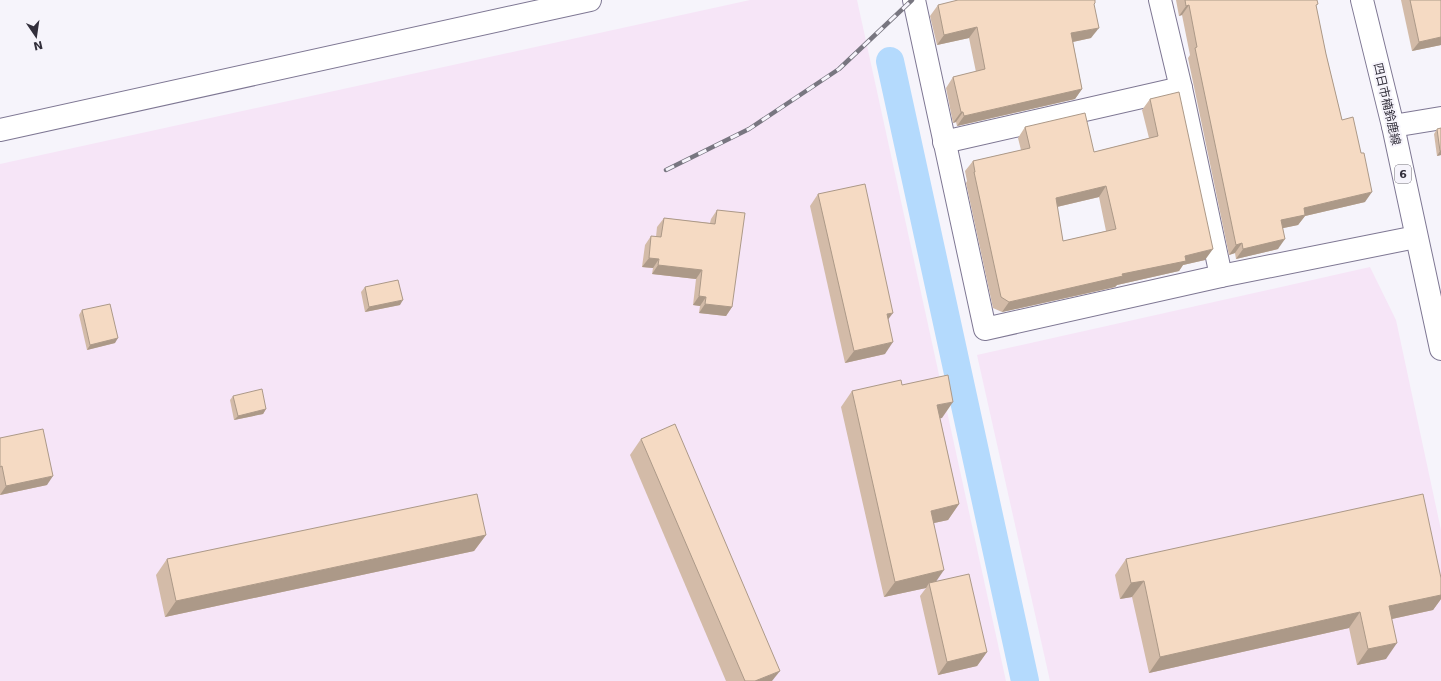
<svg xmlns="http://www.w3.org/2000/svg" width="1441" height="681" viewBox="0 0 1441 681" font-family="'DejaVu Sans','Noto Sans JP',sans-serif">
<rect width="100%" height="100%" fill="#f6f4fb"/>
<g fill="#f6e5f7">
<path d="M750,0H857L1006,681H0V164Z"/>
<path d="M1370,267L1396,320L1441,530V681H1050L977,355Z"/>
</g>
<g fill="none" stroke-linecap="round" stroke-linejoin="round">
<path stroke="#b4dafd" stroke-width="28" d="M890,61L1025,681"/>
<defs>
<g id="minor">
<path d="M914,0L985,329L1221,276L1416,237"/>
<path d="M1160,0L1181,88L1221,276"/>
<path d="M1393,126L1441,118"/>
<path d="M0,130L590,0"/>
<path d="M944,142L1181,88"/>
</g>
<path id="major" d="M1362,0L1393,126L1441,349"/>
</defs>
<use href="#minor" stroke="#7e7793" stroke-width="24"/>
<use href="#major" stroke="#7e7793" stroke-width="24"/>
<use href="#minor" stroke="#fff" stroke-width="22"/>
<use href="#major" stroke="#fff" stroke-width="22"/>
<defs>
<path id="rail" d="M666,170L749,129L839,69L912,0"/>
</defs>
<use href="#rail" stroke="#787680" stroke-width="4.5"/>
<use href="#rail" stroke="#f6f4fb" stroke-width="3" stroke-dasharray="9" stroke-linecap="butt"/>
</g>
<g fill="#d3bba8" fill-rule="evenodd">
<path d="M1176,0H1317L1316,6L1326,54L1342,120L1365,202L1305,216L1298,225L1283,228L1278,249L1236,259L1235,253L1229,255L1188,58L1190,55L1182,15L1179,16Z"/>
<path d="M1401,0H1441V45L1412,51Z"/>
<path d="M938,5H1094L1091,38L1073,42L1082,89L1075,99L957,126L956,122L953,123L946,88L953,77L976,72L969,38L937,45L930,16Z"/>
<path d="M1150,99L1205,260L1183,265L1179,271L1117,285L1115,287L1107,289L1002,312L993,308L966,183L967,181L965,171L973,161L1021,150L1018,138L1025,127L1094,152L1149,138L1142,110ZM1099,197L1106,231L1063,241L1057,207Z"/>
<path d="M1437,129L1441,155L1437,156L1434,134Z"/>
<path d="M818,194L885,354L845,363L810,206Z"/>
<path d="M717,210L732,307L726,316L699,313L700,306L693,305L696,279L652,274L653,268L642,267L645,245L651,236L656,237L657,227L664,218L710,223L711,219Z"/>
<path d="M365,287L400,305L365,312L361,292Z"/>
<path d="M82,310L115,343L87,350L79,315Z"/>
<path d="M902,385L942,418H940L959,504L948,520L934,523L936,582L987,652L977,666L938,675L920,596L926,588L884,597L841,407L852,391Z"/>
<path d="M233,396L266,409L263,414L234,420L230,400Z"/>
<path d="M0,438L47,485L0,495Z"/>
<path d="M641,439L772,681H726L630,455Z"/>
<path d="M486,535L474,551L165,617L156,575L167,559Z"/>
<path d="M1126,559L1441,578V599L1433,610L1392,619L1386,659L1357,665L1349,628L1149,673L1132,597L1120,599L1115,575Z"/>
</g>
<g fill="#ac9988">
<path d="M1189,5L1182,15L1179,16L1186,6Z"/>
<path d="M977,27L969,38L937,45L944,35Z"/>
<path d="M1099,28L1091,38L1063,44L1071,33Z"/>
<path d="M1441,37V45L1412,51L1419,42Z"/>
<path d="M1082,89L1075,99L957,126L964,116Z"/>
<path d="M961,112H963L956,122L953,123Z"/>
<path d="M1440,151H1441V155L1437,156Z"/>
<path d="M1106,186L1099,197L1048,209L1056,198Z"/>
<path d="M1372,192L1365,202L1305,216L1298,225L1274,230L1281,220L1304,208Z"/>
<path d="M1285,239L1278,249L1236,259L1243,249Z"/>
<path d="M1242,243L1235,253L1229,255L1236,245Z"/>
<path d="M1213,249L1205,260L1183,265L1179,271L1117,285L1115,287L1002,312L1009,302L1122,274L1185,256Z"/>
<path d="M649,258L659,259L653,268L642,267Z"/>
<path d="M658,265L702,270L696,279L652,274Z"/>
<path d="M699,296L706,297L700,306L693,305Z"/>
<path d="M403,300L400,305L365,312L369,307Z"/>
<path d="M705,304L732,307L726,316L699,313Z"/>
<path d="M893,313L884,325L887,314Z"/>
<path d="M118,338L115,343L87,350L90,345Z"/>
<path d="M893,342L885,354L845,363L854,351Z"/>
<path d="M953,402L942,418L926,421L937,405Z"/>
<path d="M266,409L263,414L234,420L238,416Z"/>
<path d="M53,476L47,485L0,495L6,486Z"/>
<path d="M959,504L948,520L920,526L931,511Z"/>
<path d="M486,535L474,551L165,617L176,601Z"/>
<path d="M944,570L933,586L929,583L926,588L884,597L895,582Z"/>
<path d="M1144,581L1132,597L1120,599L1131,583Z"/>
<path d="M1441,595V599L1433,610L1378,622L1389,606Z"/>
<path d="M1360,612L1349,628L1149,673L1160,657Z"/>
<path d="M1397,643L1386,659L1357,665L1368,649Z"/>
<path d="M987,652L977,666L938,675L947,662Z"/>
<path d="M780,671L772,681H755Z"/>
</g>
<g fill="#f5dac3" stroke="#ac9988" fill-rule="evenodd">
<path d="M958,0H1095V3L1094,4L1099,28L1071,33L1082,89L964,116L963,112H961L953,77L985,69L977,27L944,35L938,5Z"/>
<path d="M1185,0H1317L1318,4L1316,5L1326,54L1342,120L1353,117L1361,153H1364L1372,192L1304,208L1305,215L1281,220L1285,239L1243,249L1242,243L1236,245L1195,48L1197,47L1189,5L1186,6Z"/>
<path d="M1410,0H1441V37L1419,42Z"/>
<path d="M1179,92L1213,249L1185,256L1186,261L1122,274L1123,276L1114,278L1009,302L1001,297L974,172H975L973,161L1030,148L1025,127L1085,113L1094,152L1158,136L1150,99ZM1106,186L1116,229L1063,241L1056,198Z"/>
<path d="M1441,128V151H1440L1437,129Z"/>
<path d="M865,184L893,313L887,314L893,342L854,351L818,194Z"/>
<path d="M717,210L745,213L732,307L705,304L706,297L699,296L702,270L658,265L659,259L649,258L651,236L661,237L664,218L715,224Z"/>
<path d="M398,280L403,300L369,307L365,287Z"/>
<path d="M110,304L118,338L90,345L82,310Z"/>
<path d="M948,375L953,402L937,405L959,504L931,511L944,570L895,582L852,391L901,380L902,385Z"/>
<path d="M262,389L266,409L238,416L233,396Z"/>
<path d="M675,424L780,671L755,681H745L641,439Z"/>
<path d="M43,429L53,476L6,486L2,466L0,467V438Z"/>
<path d="M477,494L486,535L176,601L167,559Z"/>
<path d="M1423,494L1441,578V595L1389,606L1397,643L1368,649L1360,612L1160,657L1144,581L1131,583L1126,559Z"/>
<path d="M969,574L987,652L947,662L929,583Z"/>
</g>
<g text-anchor="middle" dominant-baseline="central" stroke-width="4" stroke-linejoin="round" paint-order="stroke">
<rect fill="#f6f4fb" stroke="#6d6a75" stroke-width="1" x="1395" y="165" width="16" height="18" rx="3"/>
<g font-size="11" font-weight="bold" fill="#322f3b">
<text x="1403" y="174">6</text>
</g>
<g font-size="12" fill="#322f3b" stroke="#f6f4fb">
<text transform="translate(1387 104) rotate(77)">四日市楠鈴鹿線</text>
</g>
</g>
<g transform="translate(36 36) rotate(167)" stroke="#f6f4fb" stroke-width="3" paint-order="stroke">
<path d="M0-3L7 15L0 10L-7 15Z" fill="#322f3b"/>
<text y="-6" font-size="11" font-weight="bold" text-anchor="middle" fill="#322f3b">N</text>
</g>
</svg>
